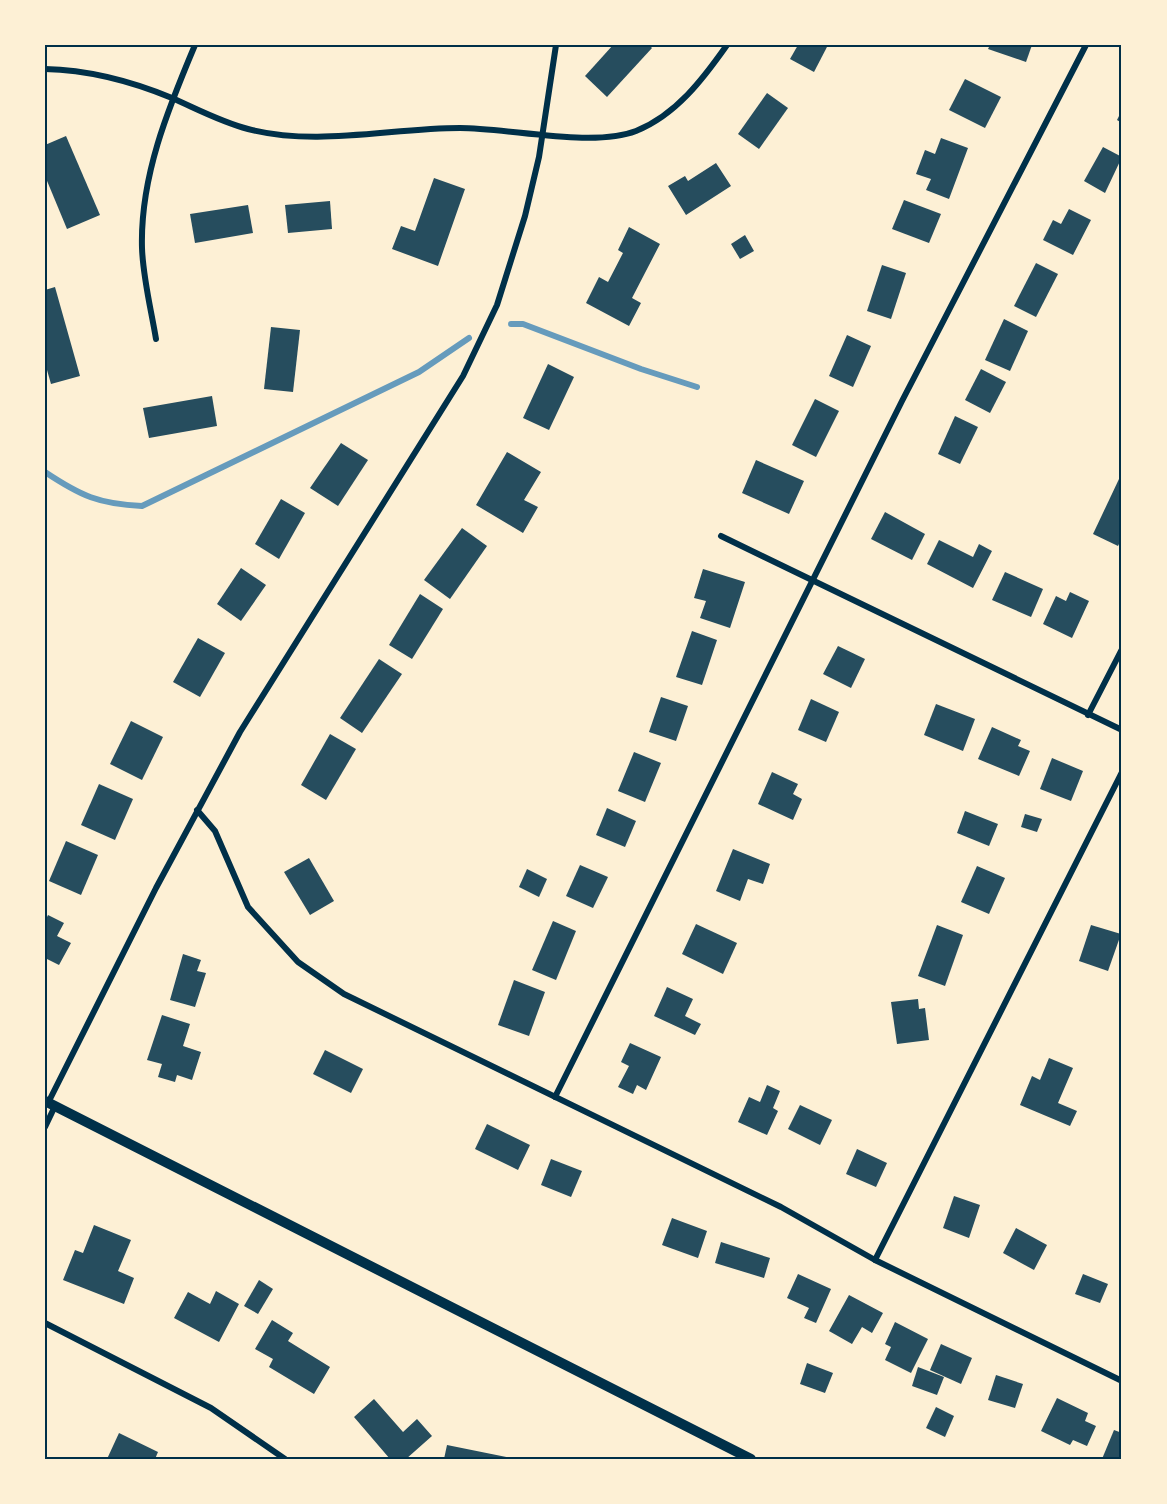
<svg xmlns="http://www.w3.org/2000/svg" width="1167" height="1504" viewBox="0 0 1167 1504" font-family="Roboto,sans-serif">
<rect width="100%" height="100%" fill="#fdf0d5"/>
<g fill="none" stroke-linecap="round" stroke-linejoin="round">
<g stroke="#669bbc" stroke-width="6">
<path d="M511,324H523L641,369L697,387"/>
<path d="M45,472C81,496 99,504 142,506L419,372L469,338"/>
</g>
</g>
<g fill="#264d5e">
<path d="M613,45H649L652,48L607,97L585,76Z"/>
<path d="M798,45H828L814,72L790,59Z"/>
<path d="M990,45H1032L1026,62L988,49Z"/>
<path d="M965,79L1001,97L985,128L949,110Z"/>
<path d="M767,93L788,108L759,149L738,134Z"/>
<path d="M1122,110V123L1117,120Z"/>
<path d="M66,136L100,215L67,229L45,176V145Z"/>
<path d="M941,138L968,148L949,199L926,190L931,179L916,174L925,150L935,154Z"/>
<path d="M1103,147L1122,157L1105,193L1084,181Z"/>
<path d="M716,163L731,186L686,215L668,186L685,176L688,181Z"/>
<path d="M434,178L465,189L438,266L392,249L401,226L415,231Z"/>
<path d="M904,200L941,214L929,243L892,229Z"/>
<path d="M330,201L332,229L288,233L285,205Z"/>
<path d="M248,205L253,233L195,243L190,214Z"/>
<path d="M1069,209L1091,220L1073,255L1043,240L1053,220L1061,224Z"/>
<path d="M629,227L660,244L632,298L641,303L629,326L586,303L599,277L608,282L623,253L618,250Z"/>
<path d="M745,235L754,251L740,259L731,244Z"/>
<path d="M1036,263L1058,274L1036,317L1014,306Z"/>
<path d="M882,265L906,273L891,319L867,311Z"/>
<path d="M55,287L80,376L51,384L45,363V290Z"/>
<path d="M1004,319L1028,331L1010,371L985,360Z"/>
<path d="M271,327L300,330L293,392L264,389Z"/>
<path d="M847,335L871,346L853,387L829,376Z"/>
<path d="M548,364L574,377L549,430L523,418Z"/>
<path d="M981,369L1006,382L990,413L965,400Z"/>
<path d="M212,396L217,426L149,438L143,408Z"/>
<path d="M815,399L839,411L816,457L792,445Z"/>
<path d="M955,416L978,427L960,464L938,454Z"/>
<path d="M341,443L368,460L338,506L310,488Z"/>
<path d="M507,452L541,472L524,500L538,507L523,533L476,505Z"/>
<path d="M756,460L804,481L789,514L742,493Z"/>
<path d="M1119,479L1122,480V538L1118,546L1093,534Z"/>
<path d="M281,499L305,513L279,559L255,544Z"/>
<path d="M885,512L925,534L912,560L871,539Z"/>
<path d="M462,528L487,546L450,599L424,580Z"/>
<path d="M939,540L973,557L979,544L992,551L973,588L927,564Z"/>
<path d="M241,568L266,585L241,621L217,604Z"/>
<path d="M703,569L745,582L730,628L700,618L706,601L694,598Z"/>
<path d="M1005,572L1043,589L1031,617L992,600Z"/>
<path d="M1070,592L1089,601L1072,638L1043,624L1056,596L1066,601Z"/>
<path d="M420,594L443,609L412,659L389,645Z"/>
<path d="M692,631L717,640L702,685L676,677Z"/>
<path d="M198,638L225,653L200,697L173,682Z"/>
<path d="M838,646L865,659L851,688L823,674Z"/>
<path d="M379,659L402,674L362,733L340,718Z"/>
<path d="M661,697L688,706L676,741L649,732Z"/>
<path d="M811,699L839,712L826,742L798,730Z"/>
<path d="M936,704L975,719L963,751L924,735Z"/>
<path d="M131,721L163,737L142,780L110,764Z"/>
<path d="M992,727L1021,740L1018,746L1030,751L1019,776L978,759Z"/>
<path d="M330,734L356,749L326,800L301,785Z"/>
<path d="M634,752L661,763L645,802L618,791Z"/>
<path d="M1052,758L1083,771L1071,801L1040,789Z"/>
<path d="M772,772L798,784L793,794L802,799L793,820L758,804Z"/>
<path d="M99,784L133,799L115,840L81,825Z"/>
<path d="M607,808L636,821L625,847L596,835Z"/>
<path d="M965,811L998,824L989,846L957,833Z"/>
<path d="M1025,814L1042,819L1037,832L1021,827Z"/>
<path d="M66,841L98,855L81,895L49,881Z"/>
<path d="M733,849L770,864L763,884L748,879L740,901L716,891Z"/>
<path d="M309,858L334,901L310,915L284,872Z"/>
<path d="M580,865L608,877L593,908L566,896Z"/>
<path d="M977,866L1005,878L989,914L961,902Z"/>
<path d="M527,869L547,879L539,897L519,887Z"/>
<path d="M48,915L64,923L57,936L71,943L59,965L45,958V921Z"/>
<path d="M553,921L576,931L556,980L532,970Z"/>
<path d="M696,924L737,943L723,974L682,954Z"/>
<path d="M937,925L963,935L945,986L918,976Z"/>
<path d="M1091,925L1121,934L1108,971L1079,961Z"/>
<path d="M183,954L201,960L197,971L206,973L195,1007L170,1000Z"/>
<path d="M514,980L545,992L529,1036L498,1025Z"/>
<path d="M667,987L693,999L685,1016L701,1024L695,1035L654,1016Z"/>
<path d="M918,999L919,1009L925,1008L929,1040L897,1044L891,1002Z"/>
<path d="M162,1015L190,1024L183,1046L201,1052L192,1080L177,1075L175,1082L158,1077L162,1064L147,1060Z"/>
<path d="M630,1043L661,1057L646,1090L637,1085L633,1094L618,1087L629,1066L621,1062Z"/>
<path d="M325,1050L363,1069L351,1093L313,1074Z"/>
<path d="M1049,1058L1073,1068L1058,1103L1077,1111L1070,1126L1020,1105L1032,1076L1040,1080Z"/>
<path d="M767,1085L780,1091L773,1108L778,1111L767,1135L738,1122L749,1097L760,1102Z"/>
<path d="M800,1105L832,1120L820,1145L788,1129Z"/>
<path d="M487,1124L530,1145L518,1170L475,1149Z"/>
<path d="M857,1149L887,1163L876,1187L846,1174Z"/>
<path d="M551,1159L582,1171L571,1197L541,1185Z"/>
<path d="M954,1196L980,1205L969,1238L943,1228Z"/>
<path d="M672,1218L707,1231L698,1258L662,1245Z"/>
<path d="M94,1225L131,1240L118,1271L134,1278L124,1304L63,1280L75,1250L83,1253Z"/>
<path d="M1016,1228L1047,1245L1034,1270L1003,1253Z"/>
<path d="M721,1242L770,1258L764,1278L715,1263Z"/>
<path d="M798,1274L831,1289L816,1323L804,1318L809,1308L787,1298Z"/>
<path d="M1083,1274L1108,1284L1100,1303L1075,1294Z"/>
<path d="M259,1280L273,1289L258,1314L244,1306Z"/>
<path d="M216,1291L239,1304L219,1342L174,1318L188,1292L210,1304Z"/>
<path d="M849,1295L883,1313L872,1333L862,1327L852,1344L829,1331Z"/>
<path d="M272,1320L293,1333L288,1341L330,1367L314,1394L269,1367L273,1359L255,1349Z"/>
<path d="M895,1322L928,1339L911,1373L885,1360L891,1347L885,1344Z"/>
<path d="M941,1344L972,1358L961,1384L930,1370Z"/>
<path d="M807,1363L833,1373L825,1393L800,1384Z"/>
<path d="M918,1367L944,1377L937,1395L912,1386Z"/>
<path d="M996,1375L1023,1384L1015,1408L988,1400Z"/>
<path d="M1057,1398L1088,1413L1085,1421L1096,1426L1087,1446L1073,1440L1070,1445L1041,1431Z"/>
<path d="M374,1399L403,1432L417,1419L432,1436L406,1459H390L354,1417Z"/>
<path d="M936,1407L954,1416L945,1437L926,1428Z"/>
<path d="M1114,1430L1122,1433V1459H1102Z"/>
<path d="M119,1433L158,1452L155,1459H107Z"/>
<path d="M447,1445L511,1458V1459H444Z"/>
</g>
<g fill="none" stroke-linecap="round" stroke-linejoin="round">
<g stroke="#003049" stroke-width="6">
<path d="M45,69C90,70 131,81 172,98C197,109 221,122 248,129C316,147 391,128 460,128C510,128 592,148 636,131C676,115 703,79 727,45"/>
<path d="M156,339C151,309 143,278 142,248C140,177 168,109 195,45"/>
<path d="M721,536L1122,730"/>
<path d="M1088,715L1122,649"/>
<path d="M197,810L215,831L248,907L298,962L344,994L781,1207L875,1260L1122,1381"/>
<path d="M555,1097L902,401L1086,45"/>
<path d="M48,1103L156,888L240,732L463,376L497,305L525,216L539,157L556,45"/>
<path d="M45,1127L55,1106"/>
<path d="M875,1260L1122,772"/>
<path d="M45,1323L211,1408L285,1459"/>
</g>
<path stroke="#003049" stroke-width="10" d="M45,1101L751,1459"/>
</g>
<rect width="1167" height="1504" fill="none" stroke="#fdf0d5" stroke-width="93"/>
<rect x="46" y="46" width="1074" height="1412" fill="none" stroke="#003049" stroke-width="2"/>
</svg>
